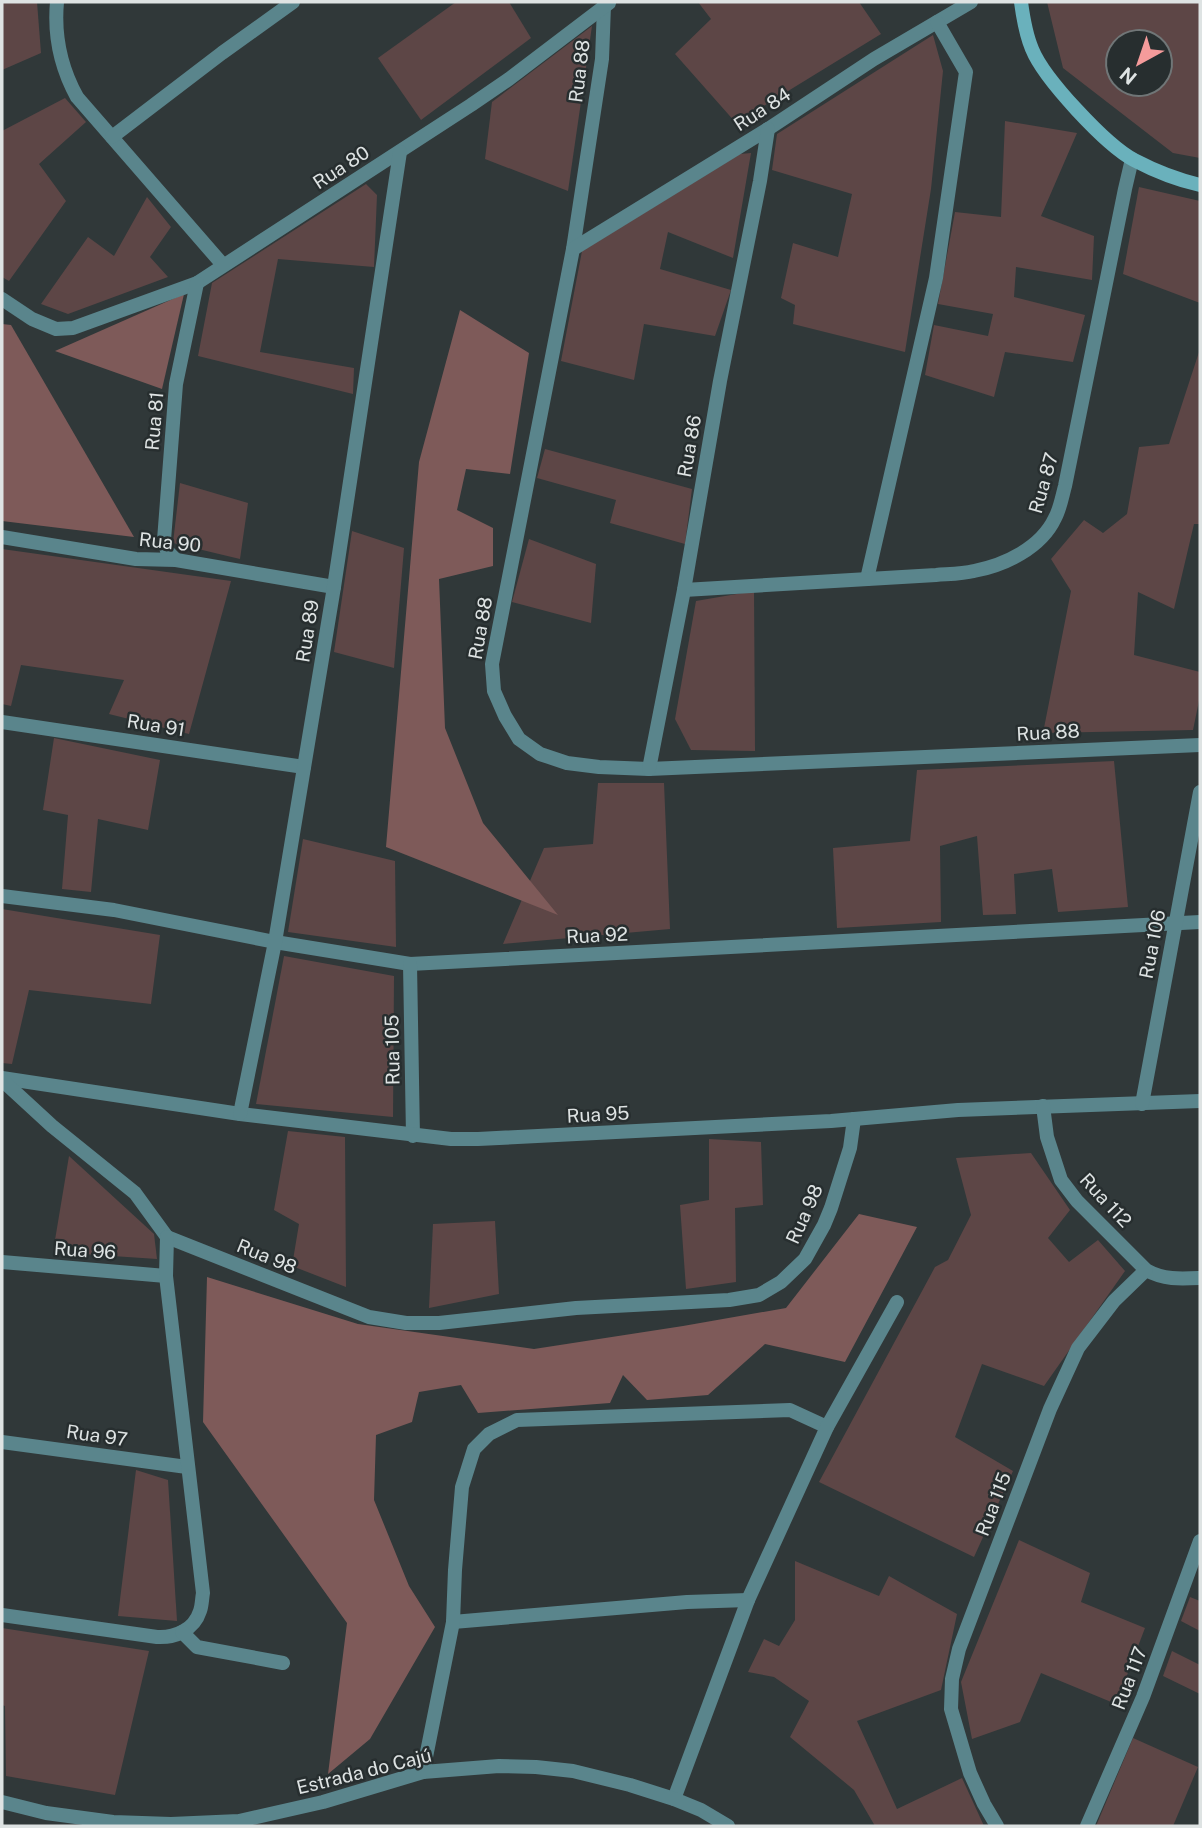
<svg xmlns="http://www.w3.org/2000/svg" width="1202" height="1828" viewBox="0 0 1202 1828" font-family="'Public Sans',sans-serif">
<rect width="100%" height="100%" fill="#303839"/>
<g fill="#5d4646" fill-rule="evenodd">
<path d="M2,2H37L41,53L2,70Z"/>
<path d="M456,2H509L531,38L421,120L378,58Z"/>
<path d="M698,2H859L881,34L736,123L675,54L711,19Z"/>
<path d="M1047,2H1200V158L1173,153L1063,68ZM1118,42H1160V84H1118Z"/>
<path d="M592,26L568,191L485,159L492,102Z"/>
<path d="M933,35L943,71L931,189L905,352L793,324L795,305L781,298L793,243L838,257L852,194L772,170L777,134Z"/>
<path d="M65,98L86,122L39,164L66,201L9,281L2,277V131Z"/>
<path d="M1005,121L1077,133L1041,216L1094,236L1092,280L1016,267L1014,297L1085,315L1073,362L1005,352L994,397L925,375L934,325L988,336L993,314L938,304L955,212L1001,217Z"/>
<path d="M751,153L733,258L668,232L660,269L731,290L715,336L644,324L634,380L561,361L582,251L740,154Z"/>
<path d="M366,184L377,195L374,267L278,259L260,352L354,368L353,394L198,356L212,283Z"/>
<path d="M1139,187L1200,201V303L1123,274Z"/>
<path d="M147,197L171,227L150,257L168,277L68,314L41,304L88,237L114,256Z"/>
<path d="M1200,349V524H1194L1174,609L1138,592L1134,655L1200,672V696L1193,730L1043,733L1071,591L1051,559L1084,520L1103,533L1127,514L1139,447L1169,444Z"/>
<path d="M545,449L692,489L685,544L610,523L616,500L537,478Z"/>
<path d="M180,483L248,503L240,559L173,543Z"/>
<path d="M352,531L404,548L394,668L334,652Z"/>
<path d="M529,539L596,564L591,623L512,602Z"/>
<path d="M2,549L231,581L189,734L109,714L124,680L21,665L11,706L2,704Z"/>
<path d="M754,591L755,751L691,750L675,719L696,601Z"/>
<path d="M54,738L160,760L148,830L98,819L91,892L62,889L68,815L43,810Z"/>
<path d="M1114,761L1128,907L1058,912L1052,869L1014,874L1016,914L983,915L977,836L940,846L941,922L837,928L833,848L910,841L917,770Z"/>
<path d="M598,783H664L670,929L503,944L544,848L593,844Z"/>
<path d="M303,839L395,861L396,947L288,932Z"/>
<path d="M2,909L160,935L151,1004L29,990L12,1064L2,1063Z"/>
<path d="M284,956L394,976L393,1117L256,1104Z"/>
<path d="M288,1131L345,1137L346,1287L292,1266L299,1224L274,1210Z"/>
<path d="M709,1139L761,1142L763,1205L735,1208L736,1282L686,1289L680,1205L709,1200Z"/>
<path d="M1031,1153L1070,1210L1048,1238L1069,1262L1098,1240L1125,1271L1044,1386L982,1364L955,1437L1013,1471L974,1557L819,1482L935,1267L948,1260L971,1215L956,1158Z"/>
<path d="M69,1156L154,1234L157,1259L53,1252Z"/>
<path d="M495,1221L499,1294L429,1308L433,1224Z"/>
<path d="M136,1470L168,1480L177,1621L118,1616Z"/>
<path d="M1019,1540L1090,1573L1081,1602L1145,1628L1116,1704L1041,1673L1020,1722L972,1739L961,1682Z"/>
<path d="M795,1561L879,1596L889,1576L957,1614L941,1690L857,1721L897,1809L962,1778L984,1826H875L854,1790L790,1737L809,1701L774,1677L748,1672L764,1639L779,1646L795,1620Z"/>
<path d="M1190,1597L1200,1601V1631L1181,1621Z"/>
<path d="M2,1628L149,1651L115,1795L6,1776L5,1706L2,1705Z"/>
<path d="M1172,1651L1200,1665V1694L1163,1676Z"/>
<path d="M1133,1738L1198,1767L1173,1826H1096Z"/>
</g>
<g fill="#7e5a59">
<path d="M184,294L162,389L55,351Z"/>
<path d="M460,310L529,353L510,474L466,469L457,510L493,528V566L439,579L445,728L483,823L558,915L386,847L419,462Z"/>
<path d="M2,324L11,325L134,537L2,521Z"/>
<path d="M859,1214L917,1227L845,1362L765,1344L708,1395L647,1400L623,1375L610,1403L478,1413L461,1385L419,1392L412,1422L376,1435L374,1500L409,1586L435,1627L370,1739L328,1774L347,1623L203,1422L207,1277L358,1324L534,1349L683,1326L786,1308Z"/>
</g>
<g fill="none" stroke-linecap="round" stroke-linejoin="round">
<g stroke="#5a858c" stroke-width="14">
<path d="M57,2C54,35 61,68 77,97L223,265"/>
<path d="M604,6L602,59L573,249L492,664L494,691L505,716L519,739L540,754L567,763L599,767L649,769L1200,745"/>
<path d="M112,137L222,53L293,2"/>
<path d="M573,249L768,129L874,59L971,2"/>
<path d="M2,299L32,319L56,329L73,328L197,283L471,105L509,79L609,3"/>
<path d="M2,537L136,559L176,560L334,587"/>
<path d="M176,560L167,551L164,540L176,384L197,283"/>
<path d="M867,579L936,278L966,72L937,22"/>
<path d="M684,590L936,575C948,574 962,574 974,571C1005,565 1041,548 1055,518C1060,509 1062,497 1065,486L1125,189L1132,159"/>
<path d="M2,722L304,767"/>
<path d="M649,769L684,590L720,381L760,181L768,129"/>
<path d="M2,896L114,910L275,942L410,964L1200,922"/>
<path d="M410,964L413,1136"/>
<path d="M2,1078L240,1114L451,1139H478L831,1121L958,1110L1200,1101"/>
<path d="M2,1080L52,1126L135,1193L167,1237"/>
<path d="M1142,1104L1200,792"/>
<path d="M1043,1106L1047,1137L1061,1180L1077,1201L1146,1270C1164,1280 1180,1279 1200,1278"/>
<path d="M240,1114L275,942L334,587L400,152"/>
<path d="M167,1237L369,1317L406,1323H439L576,1308L729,1300L759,1295L781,1282L805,1259L824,1225L831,1208L850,1148L854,1119"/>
<path d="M2,1262L166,1276"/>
<path d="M2,1442L187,1467"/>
<path d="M2,1615L157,1637C175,1638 194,1630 200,1611C202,1606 202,1598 203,1593L166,1276L167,1237"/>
<path d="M453,1622L687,1602L748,1600"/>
<path d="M182,1632L197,1647L283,1663"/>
<path d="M423,1772L453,1622L455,1570L462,1487L474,1449L489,1434L517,1420L790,1410L827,1427"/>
<path d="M674,1799L748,1600L827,1427L897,1302"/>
<path d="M2,1802L46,1813L113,1822L171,1824L239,1821L323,1802L423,1772L499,1766L536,1767L573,1771L630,1785L674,1799L701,1810L728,1826"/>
<path d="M997,1826L984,1804L970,1773L951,1709L952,1679L959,1649L1050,1409L1078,1348L1114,1301L1146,1270"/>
<path d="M1087,1826L1143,1697L1200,1541"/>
</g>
<path stroke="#6ab1bc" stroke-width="14" d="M1021,2C1023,17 1026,35 1032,49C1044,79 1106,145 1134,160C1155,171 1178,180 1200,185"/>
</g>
<g text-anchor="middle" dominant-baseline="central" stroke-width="5" stroke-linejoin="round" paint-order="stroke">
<g font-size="19" fill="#dee3e3" stroke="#272e2f">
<text transform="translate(579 71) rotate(-83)">Rua 88</text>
<text transform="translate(762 109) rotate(-33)">Rua 84</text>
<text transform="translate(341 167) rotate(-33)">Rua 80</text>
<text transform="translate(154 421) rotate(-85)">Rua 81</text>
<text transform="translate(689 446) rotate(-80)">Rua 86</text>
<text transform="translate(1043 483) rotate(-74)">Rua 87</text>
<text transform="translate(170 542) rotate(6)">Rua 90</text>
<text transform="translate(480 628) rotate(-80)">Rua 88</text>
<text transform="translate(307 631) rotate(-81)">Rua 89</text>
<text transform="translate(156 725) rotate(9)">Rua 91</text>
<text transform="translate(1048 732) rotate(-3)">Rua 88</text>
<text transform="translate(597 935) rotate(-3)">Rua 92</text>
<text transform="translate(1152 944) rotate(-79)">Rua 106</text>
<text transform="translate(392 1050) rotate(-91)">Rua 105</text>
<text transform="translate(598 1114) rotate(-3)">Rua 95</text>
<text transform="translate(1106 1200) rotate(47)">Rua 112</text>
<text transform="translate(804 1214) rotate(-66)">Rua 98</text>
<text transform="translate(85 1250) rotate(4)">Rua 96</text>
<text transform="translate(267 1256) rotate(22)">Rua 98</text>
<text transform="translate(97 1435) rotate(8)">Rua 97</text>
<text transform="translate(993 1504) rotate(-69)">Rua 115</text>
<text transform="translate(1129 1678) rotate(-69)">Rua 117</text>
<text transform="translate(364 1771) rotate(-14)">Estrada do Cajú</text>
</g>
</g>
<rect width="1202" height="1828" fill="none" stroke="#dee3e3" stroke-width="7"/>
<g transform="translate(1139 63) rotate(220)"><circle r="33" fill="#272e2f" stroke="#707677" stroke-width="2"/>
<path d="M0-5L12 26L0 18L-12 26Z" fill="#f59b9b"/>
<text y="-10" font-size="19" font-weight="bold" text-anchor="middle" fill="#dee3e3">N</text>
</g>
</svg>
